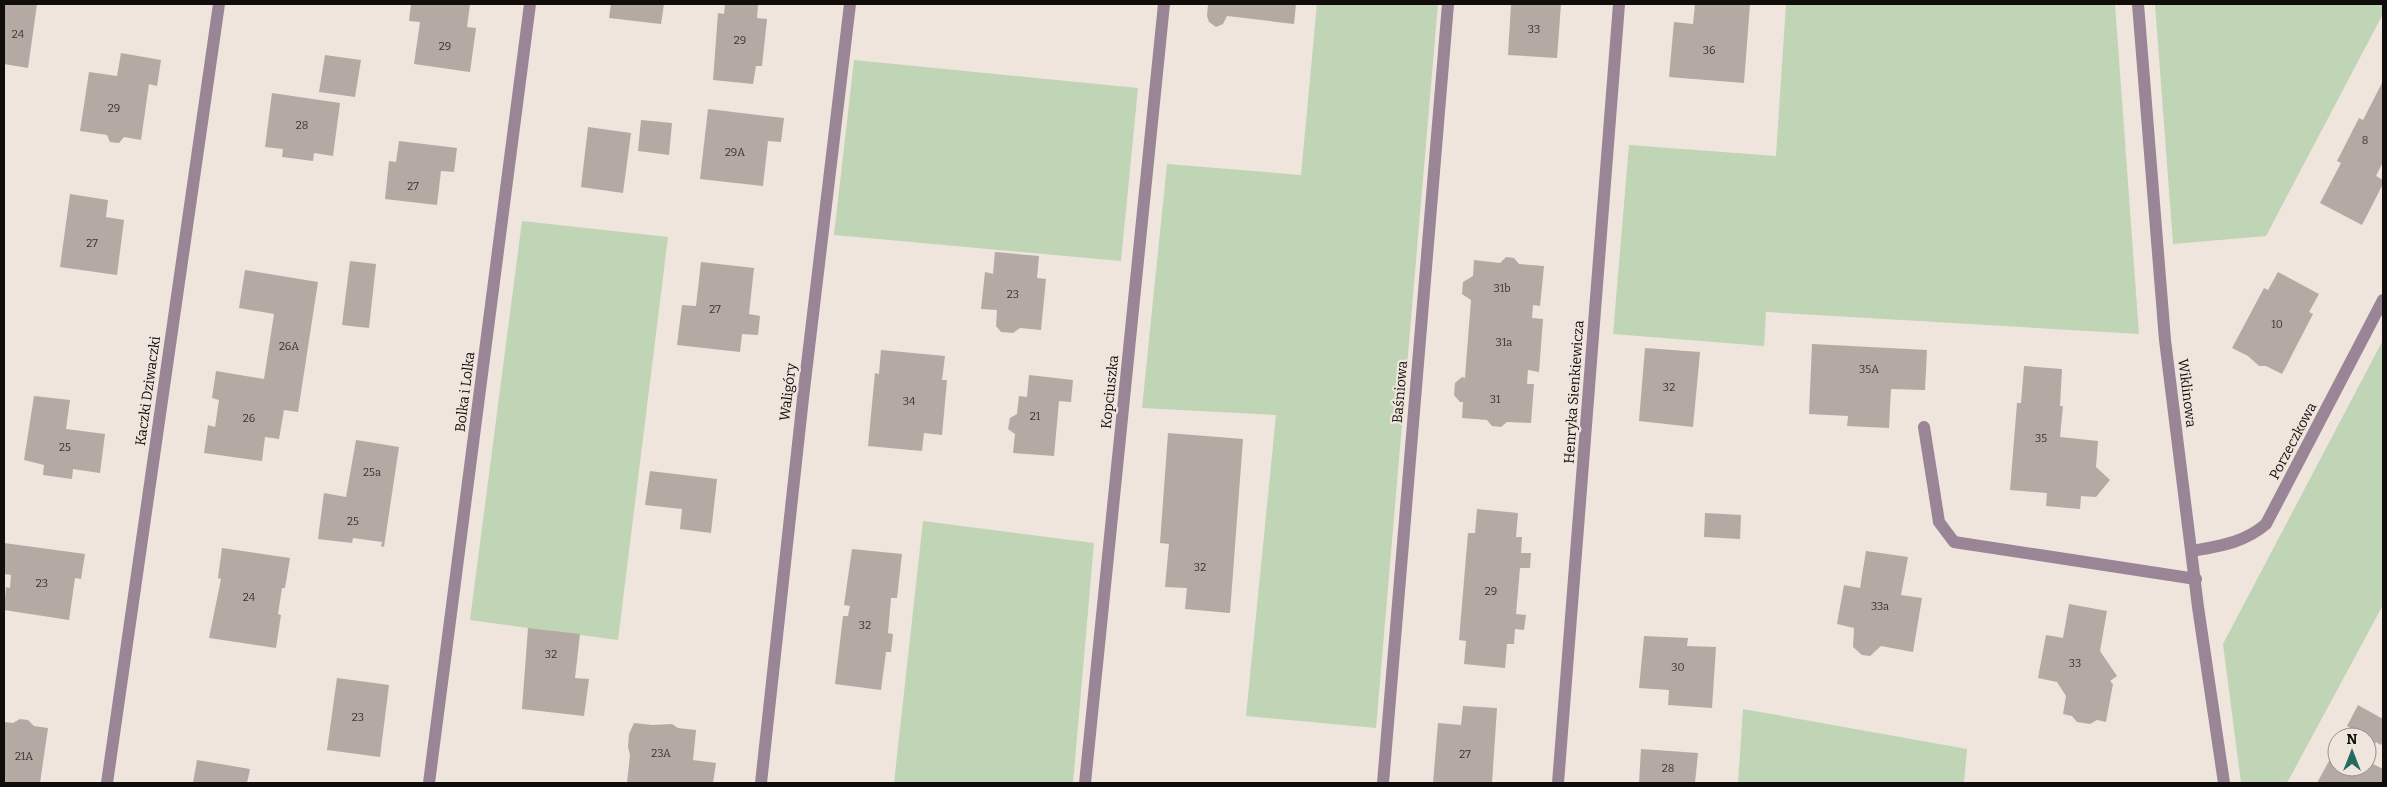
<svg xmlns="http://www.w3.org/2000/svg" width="2387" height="787" viewBox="0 0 2387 787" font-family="Bitter,serif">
<rect width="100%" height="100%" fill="#efe5dd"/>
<g fill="#c0d5b5">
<path d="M1317,4H1438L1376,728L1246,716L1276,415L1142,408L1167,164L1301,175Z"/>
<path d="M1786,4H2115L2139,334L1766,312L1764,346L1613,334L1629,145L1776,156Z"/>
<path d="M2155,4H2383V14L2266,236L2173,244Z"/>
<path d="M854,60L1138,88L1121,261L834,235Z"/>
<path d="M522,221L668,237L618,640L470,620Z"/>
<path d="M2383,340V605L2287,783H2241L2223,644Z"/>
<path d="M923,521L1094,543L1073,783H894Z"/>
<path d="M1743,709L1967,749L1964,783H1738Z"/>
</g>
<g fill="#b4aaa3">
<path d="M4,4H37L28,68L4,64Z"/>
<path d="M411,4H470L467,27L476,28L470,72L414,64L420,22L409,21Z"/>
<path d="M611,4H664L661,24L609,18Z"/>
<path d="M725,4H758L757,18L767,19L762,66H756L753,84L713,80L718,13L724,14Z"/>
<path d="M1208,4H1296L1294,24L1227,16L1223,24L1216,27L1209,22L1207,16Z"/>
<path d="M1511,4H1561L1557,58L1508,55Z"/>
<path d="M1695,4H1750L1744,83L1669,77L1674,22L1693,24Z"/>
<path d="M121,53L161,60L157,86L149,84L141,140L124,137L119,143L110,142L107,135L80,131L89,72L117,76Z"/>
<path d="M325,55L361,60L355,97L319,92Z"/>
<path d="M2383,81V162L2376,176L2383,180V184L2362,225L2320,203L2341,163L2337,161L2359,118L2363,120Z"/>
<path d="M272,93L340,103L333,156L314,153L313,161L282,157L283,149L265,147Z"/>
<path d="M708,109L784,118L781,142L768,141L763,186L700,179Z"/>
<path d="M641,120L672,123L669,155L638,151Z"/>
<path d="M588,127L631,133L623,193L581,187Z"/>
<path d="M399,141L457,148L454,172L441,171L437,205L385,199L389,161L396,162Z"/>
<path d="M70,194L108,200L106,217L124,220L117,275L60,267Z"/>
<path d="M995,252L1039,256L1037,278L1046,279L1041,330L1020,328L1013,333L1001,332L996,326L997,310L981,309L985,272L993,274Z"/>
<path d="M1506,257L1514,258L1519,264L1544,266L1540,306L1533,305L1532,318L1543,319L1539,372L1528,370L1527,384H1534L1531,423L1507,422L1501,427L1492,426L1487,420L1462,418L1463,402H1460L1454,395L1455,383L1462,377L1465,378L1466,364L1471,300L1462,294L1463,282L1473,276L1474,260L1500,263Z"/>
<path d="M350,261L376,264L369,328L342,325Z"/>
<path d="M701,262L754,268L749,314L760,316L758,335L742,334L740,352L677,345L682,305L696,306Z"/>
<path d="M245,270L318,282L298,412L284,410L279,439L265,437L262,461L204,453L208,425L215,427L219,400L212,398L216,371L264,379L274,314L239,308Z"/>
<path d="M2278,272L2319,294L2309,312L2313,314L2282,374L2266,366H2259L2248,356L2232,348L2264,288L2268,290Z"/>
<path d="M1812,344L1927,350L1925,390L1891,389L1889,428L1847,426L1848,416L1809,414Z"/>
<path d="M1645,348L1700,352L1693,427L1639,421Z"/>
<path d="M881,350L945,356L942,380H947L942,435L924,433L922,451L868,446L875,373L879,374Z"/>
<path d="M2024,366L2062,369L2060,406H2063L2060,437L2098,441L2096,467L2110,480L2096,497L2081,496L2080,509L2046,506L2047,493L2010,490L2017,403H2021Z"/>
<path d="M1029,375L1073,380L1071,402L1059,401L1054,456L1013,453L1015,434L1008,429L1010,418L1017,414L1019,396L1027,397Z"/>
<path d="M34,396L70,400L66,429L105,434L100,473L73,469L72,479L43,475L44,465L24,460Z"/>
<path d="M1168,433L1243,439L1230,613L1185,609L1187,588L1165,587L1169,544L1160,543Z"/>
<path d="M356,440L399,447L384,547L381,546L382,542L353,538L352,543L318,539L324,493L346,497Z"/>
<path d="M650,471L717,479L711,533L680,529L682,509L645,505Z"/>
<path d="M1477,509L1518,513L1516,537H1522L1521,553H1531L1530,568H1520L1516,614L1526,615L1524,630L1515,629L1514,644H1507L1505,668L1464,664L1466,641L1459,640L1468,533H1475Z"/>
<path d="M1705,513L1741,515L1740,539L1704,537Z"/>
<path d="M4,543L85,554L81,579L75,578L69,620L4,610L6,587L10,588L11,575L4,574Z"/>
<path d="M222,548L290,558L285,588H282L278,614L281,615L276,648L209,638L221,579L218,578Z"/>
<path d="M852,549L902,554L897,598H891L888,633L893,634L891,652H886L881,690L835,684L843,616H848L850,606L844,605Z"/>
<path d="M1866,551L1908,557L1901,595L1922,598L1913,652L1881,646L1870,656L1862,655L1853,647L1854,628L1837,624L1844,585L1860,588Z"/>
<path d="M2069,604L2107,611L2100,651L2117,676L2110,681L2113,684L2106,722L2097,720L2090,724L2077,722L2072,716L2063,714L2066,696L2057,682L2038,678L2046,635L2063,638Z"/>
<path d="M528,628L580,634L575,678L589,679L584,716L522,709Z"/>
<path d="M1644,636L1688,638L1687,646L1716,647L1712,708L1668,705L1669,690L1639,688Z"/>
<path d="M337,678L389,685L380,757L327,750Z"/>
<path d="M2358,705L2383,719V741L2381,745L2376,742L2367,760V737H2357L2359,733L2347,726Z"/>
<path d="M1463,706L1497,708L1492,783H1433L1438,723L1461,725Z"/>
<path d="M20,719L28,720L34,726L48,728L40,783H4V722L13,723Z"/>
<path d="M634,723L652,725L672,724L678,728L696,730L693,760L716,763L713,783H627L630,755L628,747L629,734Z"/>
<path d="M2337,746V767H2367V761L2383,769V783H2317Z"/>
<path d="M1641,749L1698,753L1695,783H1639Z"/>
<path d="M197,760L250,769L247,783H193Z"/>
</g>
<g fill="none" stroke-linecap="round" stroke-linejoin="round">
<path stroke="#998596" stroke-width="12" d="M1924,427L1939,522L1954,542L2196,579"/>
<g stroke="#998596" stroke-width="12">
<path d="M2138,4L2165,340L2198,607L2224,783"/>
<path d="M2192,551C2219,546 2244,543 2266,524L2383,300"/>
<path d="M107,783L219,4"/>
<path d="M429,783L530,4"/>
<path d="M761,783L803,398L850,4"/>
<path d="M1085,783L1164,4"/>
<path d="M1383,783L1448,4"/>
<path d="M1558,783L1619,4"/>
</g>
</g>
<g text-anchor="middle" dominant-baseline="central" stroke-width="4.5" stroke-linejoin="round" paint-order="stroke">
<g font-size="11" fill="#393431">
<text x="1534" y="29">33</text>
<text x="18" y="34">24</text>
<text x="740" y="40">29</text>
<text x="445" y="46">29</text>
<text x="1709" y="50">36</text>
<text x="114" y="108">29</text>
<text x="302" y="125">28</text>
<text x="2365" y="140">8</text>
<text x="735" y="152">29A</text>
<text x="413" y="186">27</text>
<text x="92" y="243">27</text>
<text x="1502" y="288">31b</text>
<text x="1013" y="294">23</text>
<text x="715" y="309">27</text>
<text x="2277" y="324">10</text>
<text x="1504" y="342">31a</text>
<text x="289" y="346">26A</text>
<text x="1869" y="369">35A</text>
<text x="1669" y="387">32</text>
<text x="1495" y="399">31</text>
<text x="909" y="401">34</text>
<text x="1035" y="416">21</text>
<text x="249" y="418">26</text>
<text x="2041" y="438">35</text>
<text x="65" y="447">25</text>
<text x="372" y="472">25a</text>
<text x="353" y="521">25</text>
<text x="1200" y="567">32</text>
<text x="42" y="583">23</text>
<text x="1491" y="591">29</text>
<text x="249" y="597">24</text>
<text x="1880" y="606">33a</text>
<text x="865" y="625">32</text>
<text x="551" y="654">32</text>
<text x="2075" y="663">33</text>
<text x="1678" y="667">30</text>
<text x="358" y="717">23</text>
<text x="661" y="753">23A</text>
<text x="1465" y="754">27</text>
<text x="24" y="756">21A</text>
<text x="1668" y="768">28</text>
</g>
<g font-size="14" fill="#100d0b" stroke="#efe5dd">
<text transform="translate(148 391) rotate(-82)">Kaczki Dziwaczki</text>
<text transform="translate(465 392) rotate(-83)">Bolka i Lolka</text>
<text transform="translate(788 392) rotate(-83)">Waligóry</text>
<text transform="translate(1110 392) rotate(-84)">Kopciuszka</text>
<text transform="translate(1400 392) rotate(-85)">Baśniowa</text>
<text transform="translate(1574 392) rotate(-86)">Henryka Sienkiewicza</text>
<text transform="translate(2187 393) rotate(83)">Wiklinowa</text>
<text transform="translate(2293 441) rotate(-62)">Porzeczkowa</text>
</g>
</g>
<rect width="2387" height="787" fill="none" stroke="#100d0b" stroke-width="10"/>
<g transform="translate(2352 752)"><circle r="24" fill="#efe5dd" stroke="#968f89"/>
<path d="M0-4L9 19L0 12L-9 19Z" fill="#226b63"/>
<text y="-8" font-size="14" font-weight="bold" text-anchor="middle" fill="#100d0b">N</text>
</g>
</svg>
